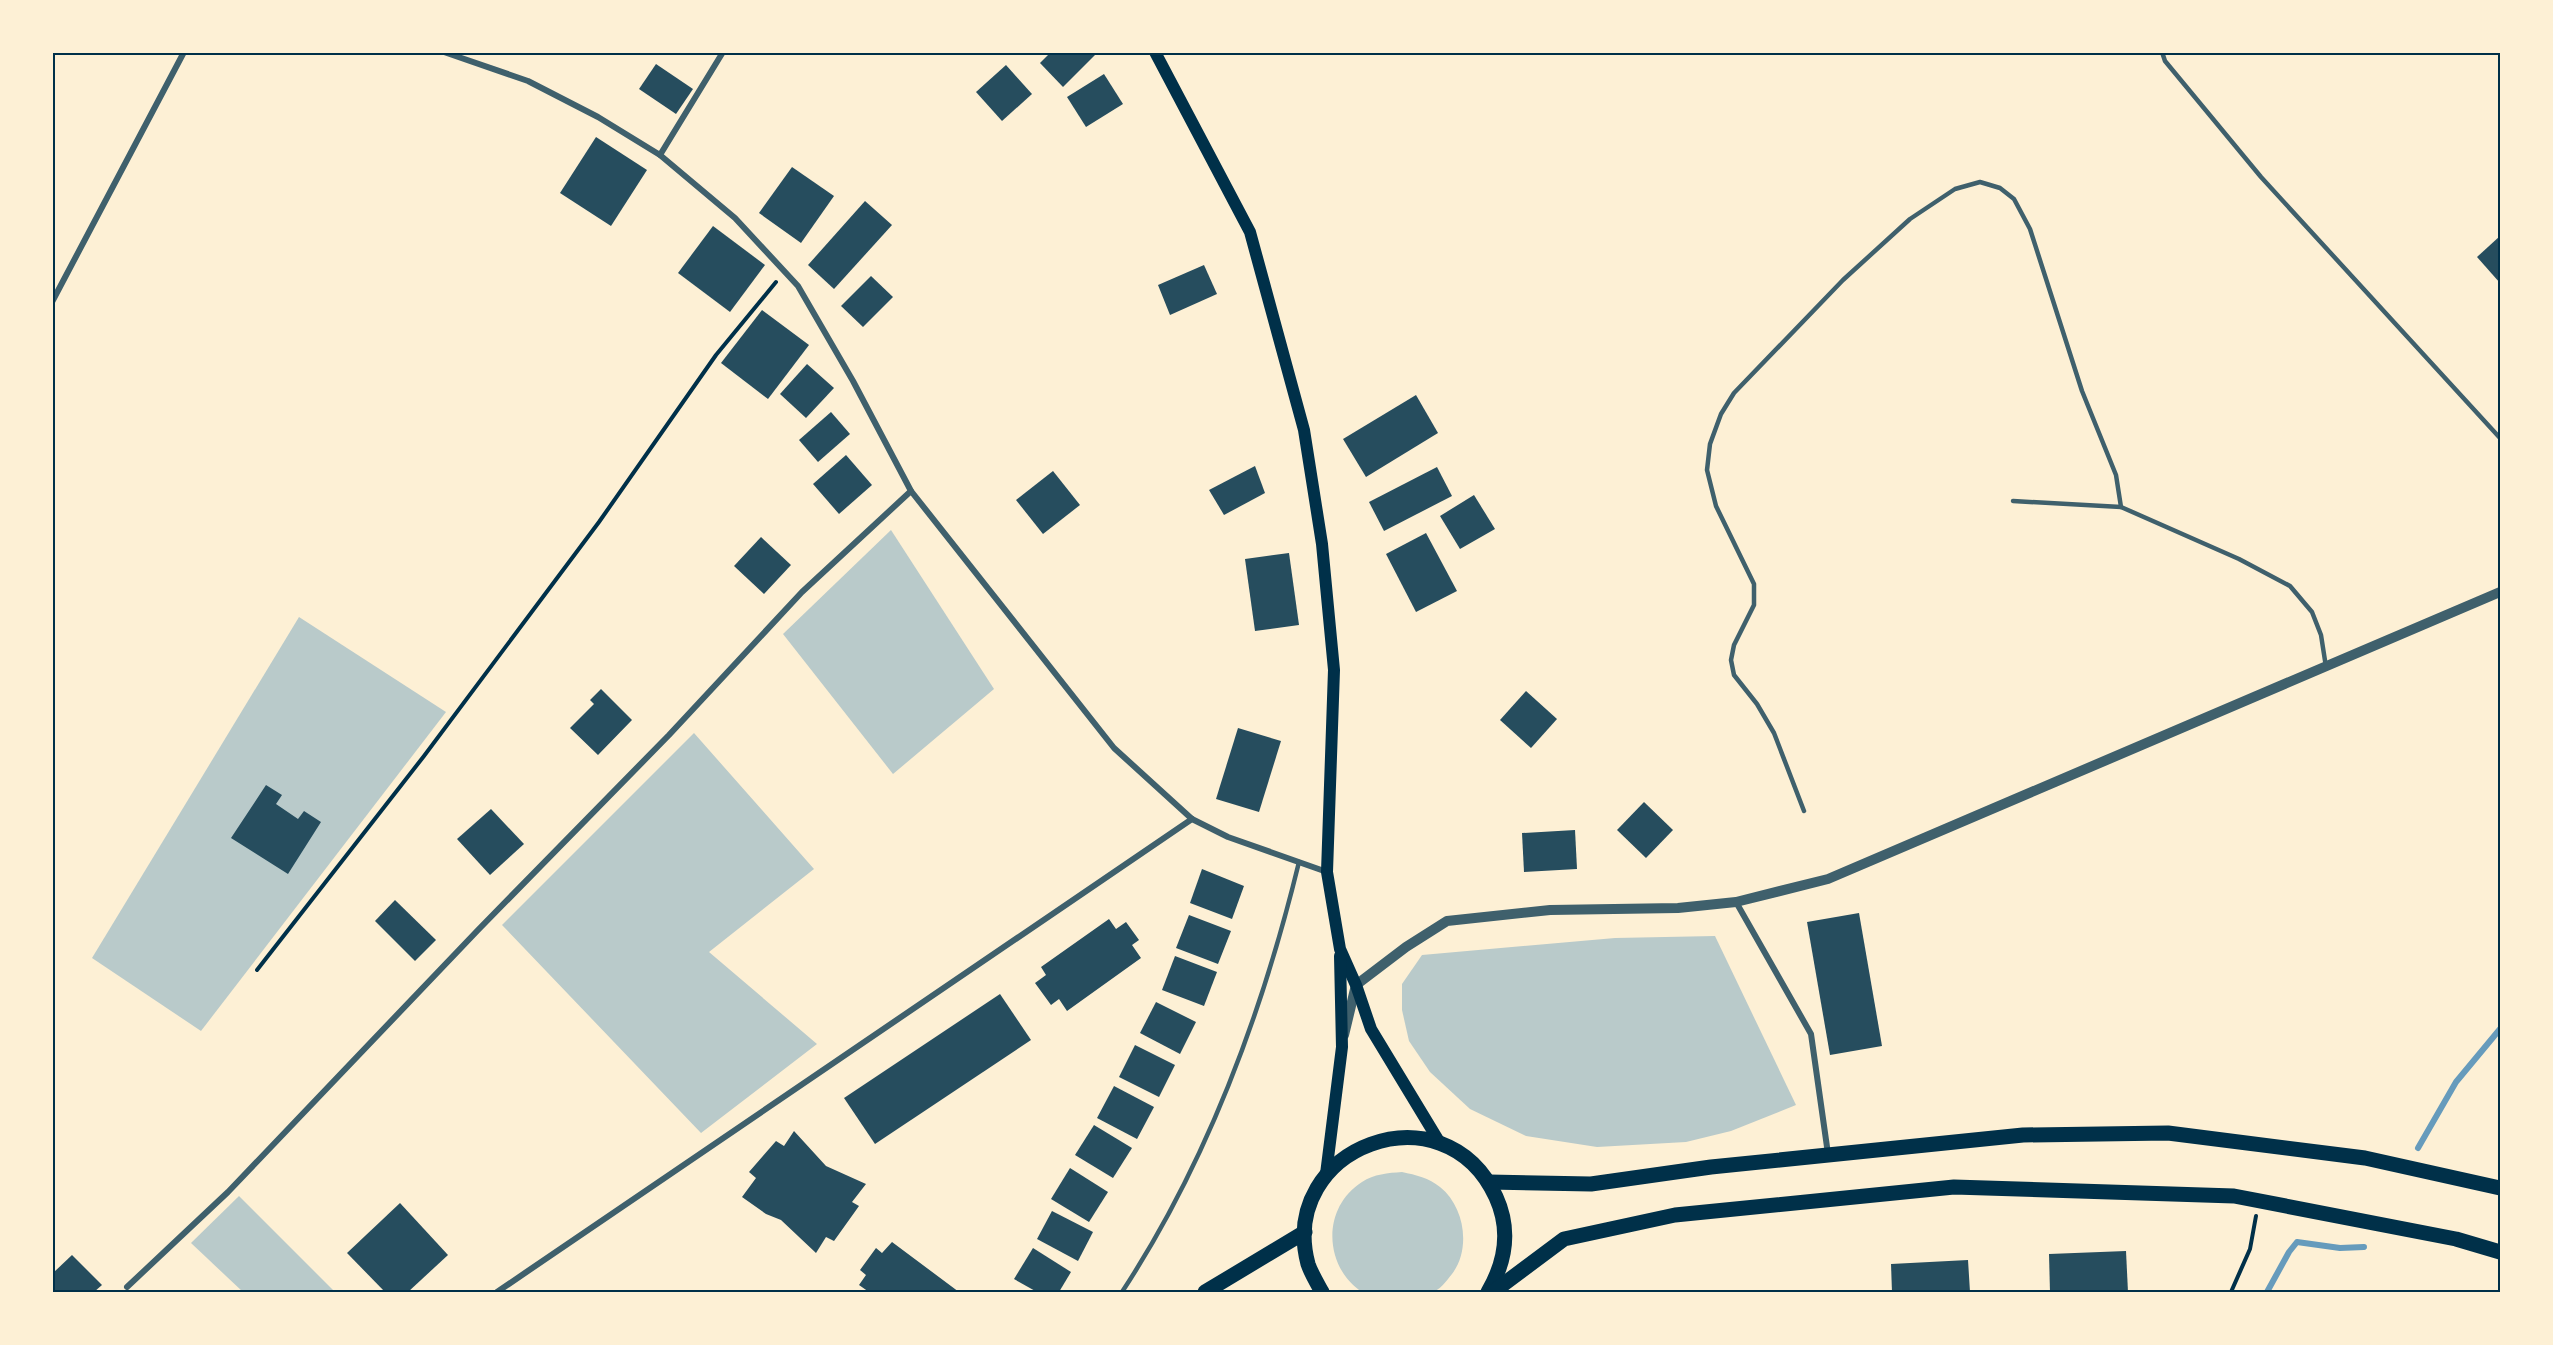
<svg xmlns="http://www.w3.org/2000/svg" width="2553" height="1345" viewBox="0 0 2553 1345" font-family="Ubuntu,sans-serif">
<rect width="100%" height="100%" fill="#fdf0d5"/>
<g fill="#b9caca">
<path d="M891,530L994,689L893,774L783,634Z"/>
<path d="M299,617L446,712L201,1031L92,958Z"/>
<path d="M694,733L814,869L709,952L817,1044L701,1133L502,925Z"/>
<path d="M1715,936L1796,1105L1731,1131L1686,1142L1597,1147L1526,1136L1470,1109L1430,1072L1409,1041L1402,1010V984L1422,955L1615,938Z"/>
<path d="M1402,1172C1416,1175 1429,1178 1440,1187C1465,1207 1471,1249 1452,1274C1446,1281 1440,1291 1431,1292C1414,1296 1381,1293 1362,1292C1324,1267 1321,1208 1362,1182C1374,1174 1388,1173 1402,1172Z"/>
<path d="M239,1196L335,1292H243L191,1243Z"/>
</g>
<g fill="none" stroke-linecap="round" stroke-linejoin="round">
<g stroke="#669bbc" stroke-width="6">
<path d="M2418,1148L2456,1082L2500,1029"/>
<path d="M2267,1292L2289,1252L2297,1242L2340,1248L2364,1247"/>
</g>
</g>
<g fill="#264d5e">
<path d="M1051,52H1098L1063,87L1040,63Z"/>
<path d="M656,64L693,89L676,114L639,89Z"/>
<path d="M1006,65L1032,94L1002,121L976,92Z"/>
<path d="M1104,74L1123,104L1086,127L1067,97Z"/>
<path d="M596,137L647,170L611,226L560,193Z"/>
<path d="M792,167L834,196L801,243L759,213Z"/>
<path d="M865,201L892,225L834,289L808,265Z"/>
<path d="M713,226L765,265L730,312L678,273Z"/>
<path d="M2500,236V283L2477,257Z"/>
<path d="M1204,265L1217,294L1170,315L1158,285Z"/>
<path d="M871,276L893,297L863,327L841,306Z"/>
<path d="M762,310L809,345L768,399L721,363Z"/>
<path d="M807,364L834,388L806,418L780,394Z"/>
<path d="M1416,395L1438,433L1366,477L1343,439Z"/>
<path d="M831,412L850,434L818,462L799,440Z"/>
<path d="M846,455L872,485L839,514L813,484Z"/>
<path d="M1255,466L1265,493L1224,515L1209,490Z"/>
<path d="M1437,467L1452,496L1384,531L1369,502Z"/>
<path d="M1053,471L1080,505L1043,534L1016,500Z"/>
<path d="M1474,495L1495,529L1460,549L1440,516Z"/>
<path d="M1426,533L1457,591L1416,612L1386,554Z"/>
<path d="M761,537L791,565L764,594L734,566Z"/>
<path d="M1289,553L1299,625L1255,631L1245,559Z"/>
<path d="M601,689L632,720L598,755L570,728L594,704L590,700Z"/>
<path d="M1526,691L1557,719L1531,748L1500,720Z"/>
<path d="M1238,728L1281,741L1259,812L1216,799Z"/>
<path d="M266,785L282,795L276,804L298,819L304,811L321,822L288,874L231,838Z"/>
<path d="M1644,802L1673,830L1646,858L1617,830Z"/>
<path d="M491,809L524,844L490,875L457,839Z"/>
<path d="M1575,830L1577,869L1524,872L1522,833Z"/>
<path d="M1202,869L1244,886L1232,919L1190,903Z"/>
<path d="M395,900L436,940L415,961L375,921Z"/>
<path d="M1859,913L1882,1046L1830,1055L1807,922Z"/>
<path d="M1189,915L1231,931L1218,964L1176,948Z"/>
<path d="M1109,919L1116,929L1126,922L1139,940L1132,945L1141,958L1067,1011L1059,999L1051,1005L1035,983L1046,975L1041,967Z"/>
<path d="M1175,956L1217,972L1204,1006L1162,990Z"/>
<path d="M1000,994L1031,1040L875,1144L844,1098Z"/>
<path d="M1156,1002L1196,1022L1180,1054L1140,1033Z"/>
<path d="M1135,1045L1175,1065L1159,1097L1119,1077Z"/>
<path d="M1114,1086L1154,1107L1137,1139L1097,1118Z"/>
<path d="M1094,1125L1132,1148L1113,1178L1075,1155Z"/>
<path d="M794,1131L826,1166L866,1184L852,1202L859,1206L834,1241L826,1237L816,1253L781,1220L766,1214L742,1197L756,1178L749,1172L776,1141L784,1146Z"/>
<path d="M1070,1168L1108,1192L1089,1222L1051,1199Z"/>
<path d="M400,1203L448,1255L408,1292H385L347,1253Z"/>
<path d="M1052,1211L1093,1232L1078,1261L1037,1239Z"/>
<path d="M892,1242L959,1292H869L859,1285L866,1275L860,1270L876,1248L882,1253Z"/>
<path d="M1033,1248L1071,1272L1059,1292H1037L1014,1279Z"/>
<path d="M2126,1251L2128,1292H2050L2049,1254Z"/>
<path d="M72,1255L102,1285L94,1292H52V1274Z"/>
<path d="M1968,1260L1970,1292H1892L1891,1264Z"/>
</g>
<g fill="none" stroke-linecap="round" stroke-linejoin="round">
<g stroke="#003049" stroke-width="4">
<path d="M257,970L424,756L599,522L716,355L776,282"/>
<path d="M2231,1292L2250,1249L2256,1216"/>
</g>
<g stroke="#3f606c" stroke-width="4.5">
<path d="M2162,52L2165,61L2261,177L2500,438"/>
<path d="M2013,501L2121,507L2239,559L2290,586L2312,612L2321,635L2326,667"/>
<path d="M1804,811L1774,733L1757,704L1734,675L1731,660L1734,645L1754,605V584L1716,506L1707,470L1710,444L1721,414L1734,393L1843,280L1910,219L1955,189L1980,182L2000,188L2014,199L2030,229L2082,391L2116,475L2121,507"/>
<path d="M1122,1292C1208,1161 1262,1014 1299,862"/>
</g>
<g stroke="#3f606c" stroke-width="6">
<path d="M444,52L528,81L598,117L660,155L735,218L798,286L853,381L911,491L1114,748L1192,819L1228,837L1327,872"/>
<path d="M660,155L723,52"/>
<path d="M52,302L184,52"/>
<path d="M1736,902L1811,1034L1828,1154"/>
<path d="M127,1287L228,1192L478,930L669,735L802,592L911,491"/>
<path d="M497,1292L1192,819"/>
</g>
<path stroke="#3f606c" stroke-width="10" d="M1344,1035L1356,985L1406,947L1447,921L1550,910L1678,908L1736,902L1828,879L2500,592"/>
<g stroke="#003049" stroke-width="12">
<path d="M1155,52L1250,232L1304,430L1322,544L1334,670L1327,872L1340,949L1356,985L1371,1029L1440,1143"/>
<path d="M1326,1174L1342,1047L1340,956"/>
</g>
<g stroke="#003049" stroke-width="15">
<path d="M1489,1182L1591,1184L1711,1167L2023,1135L2168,1133L2365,1158L2500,1188"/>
<path d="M1205,1292L1305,1232"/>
<path d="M1322,1292C1317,1283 1311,1273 1308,1264C1277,1147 1444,1084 1496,1197C1511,1230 1505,1263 1488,1292"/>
<path d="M1493,1292L1564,1239L1675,1215L1954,1187L2234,1196L2456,1239L2500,1252"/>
</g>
</g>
<rect width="2553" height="1345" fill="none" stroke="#fdf0d5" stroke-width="108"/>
<rect x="54" y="54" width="2445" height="1237" fill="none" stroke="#003049" stroke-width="2"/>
</svg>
